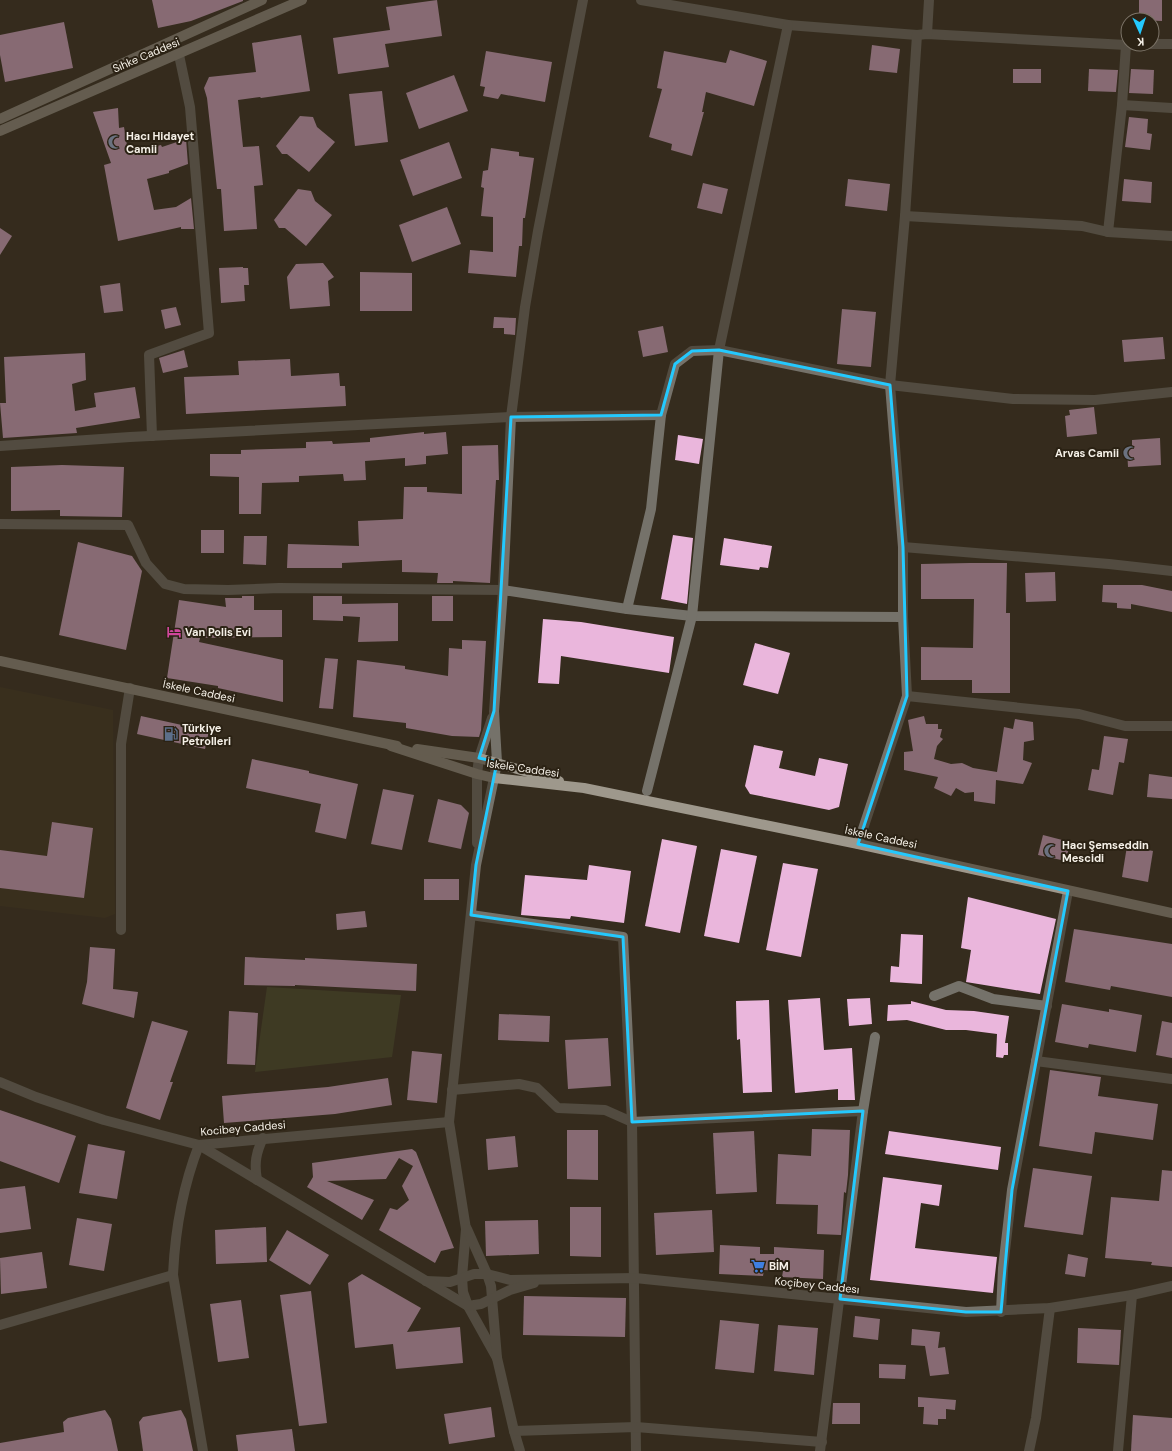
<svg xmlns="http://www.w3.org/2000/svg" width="1172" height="1451" viewBox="0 0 1172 1451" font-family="'DM Sans',sans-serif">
<rect width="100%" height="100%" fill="#352c1e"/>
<path fill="#3f331e" d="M0,687L113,710L115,914L105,918L0,906Z"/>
<path fill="#4a4c2c" d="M267,987L401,995L392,1057L255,1072Z"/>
<g fill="#eab6dc">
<path d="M152,0H243V1L191,21L158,28Z"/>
<path d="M437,0L442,36L385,44L389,67L338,74L333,38L390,30L386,7Z"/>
<path d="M1139,0H1162V21L1139,20Z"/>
<path d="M64,22L73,68L5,82L0,55V35Z"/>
<path d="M301,35L310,91L261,98L260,97L238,100L243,147L259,146L263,185L254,186L257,229L224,231L221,189H217L207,98L204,88L209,77L256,72L252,43Z"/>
<path d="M872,45L900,49L897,73L869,70Z"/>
<path d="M730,50L767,61L754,106L706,92L702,112H704L692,156L671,150L672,144L649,137L662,89L657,88L664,51L726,63Z"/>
<path d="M486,51L552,62L545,102L501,94L498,99L483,96L485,87L480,86Z"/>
<rect x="1013" y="69" width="28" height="14"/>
<path d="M1089,69L1118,70L1116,92L1088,91Z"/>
<path d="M1131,69L1154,70L1153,94L1129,93Z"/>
<path d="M454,75L468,111L419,129L406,93Z"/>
<path d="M382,91L388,142L355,146L349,94Z"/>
<path d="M118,108L119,128L124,127L128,152L161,145L162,147L186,139L188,164L169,171V173L147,179L154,210L176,207L191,198L194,229H181V227L118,241L104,165L111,163L93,112Z"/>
<path d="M300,116L313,117L317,127L335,142L309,172L287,154H282L276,146Z"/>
<path d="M1129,117L1148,119L1147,133L1152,134L1150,150L1125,147Z"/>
<path d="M449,142L462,178L413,196L400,160Z"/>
<path d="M491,148L519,152V156L534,158L525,218H523L522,246H519L516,277L468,273L470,250L493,252V217L481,216L484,188L481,187L483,171L488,170Z"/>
<path d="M848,179L890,184L887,211L845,206Z"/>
<path d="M1124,179L1152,182L1151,203L1122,201Z"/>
<path d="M703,183L728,189L722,214L697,208Z"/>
<path d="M298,189L311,191L315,201L332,215L306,246L285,228H279L274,220Z"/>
<path d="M447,207L461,244L412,262L399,225Z"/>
<path d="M0,228L12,236L0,255Z"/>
<path d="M323,263L334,277L328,281L330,306L290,309L287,277L296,264Z"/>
<path d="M243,267V268H248L249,285H244L245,301L221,303L219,268Z"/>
<path d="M360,272L412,273V311H360Z"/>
<path d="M120,283L123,311L104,313L100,286Z"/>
<path d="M176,307L181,325L165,329L161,310Z"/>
<path d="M842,309L876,312L871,367L837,364Z"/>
<path d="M494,317L516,318L515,335L504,334V328H493Z"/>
<path d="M663,326L668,352L643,357L638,331Z"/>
<path d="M1163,337L1165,359L1124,362L1122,340Z"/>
<path d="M184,350L188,367L163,373L159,358Z"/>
<path d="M85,353L86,380L72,384L75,411L96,407L94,393L135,387L140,418L76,428L77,433L3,438L0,403H6L4,357Z"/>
<path d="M290,359L291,376L339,373L340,386H345L346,406L186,414L184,377L239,375L238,361Z"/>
<path d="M1094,407L1097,434L1067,437L1065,416L1070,415L1069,410Z"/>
<path d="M424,432V434L446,432L448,454L426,456V464L405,466V458L365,461L366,480L344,481L343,474L299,476V482L262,483L261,514H239V477L210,476V454H241V450L306,448V442L332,441L333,444L370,442V438Z"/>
<path d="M678,435L703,439L699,464L675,460Z"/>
<path d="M1160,438L1161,465L1128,467L1127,448H1132V440Z"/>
<path d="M498,445L499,480H496L490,583L453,581V583H437L438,573L402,572V560L342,563V568H287L288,544L359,546L358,521L403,519L404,487H427V492L462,494V446Z"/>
<path d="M62,465L124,467L122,517L60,516V510L11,511V467Z"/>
<rect x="201" y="530" width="23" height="23"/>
<path d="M673,535L693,538L687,604L661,599Z"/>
<path d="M244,536H267L266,565L243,564Z"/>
<path d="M724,538L772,546L768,568L760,567L759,570L720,565Z"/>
<path d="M78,542L132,556L142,571L126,650L59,635Z"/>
<path d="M970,563H1007L1006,613H1010V693H972V680H921V647L973,648L974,599H921V564Z"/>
<path d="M1055,572L1056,601L1026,602L1025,573Z"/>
<path d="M1103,585H1142L1172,591V612L1131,604V609L1117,608V603L1102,602Z"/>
<path d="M242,596H254V610H282V637L200,638L199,642L283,660V702L218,688V686L167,678L179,600L226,607L225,598H242Z"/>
<path d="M313,596H342V604L398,603V641L358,642L360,617L343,616V621L313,620Z"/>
<rect x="432" y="596" width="21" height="25"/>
<path d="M543,619L581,622L674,637L669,673L561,656L559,684L538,683Z"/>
<path d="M462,640L486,641L481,730L479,737L452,736L406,728V723L353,717L357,660L405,666V669L448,676L449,648L462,649Z"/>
<path d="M755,643L790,653L778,694L743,685Z"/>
<path d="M325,658L338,659L333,709L319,708Z"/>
<path d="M141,716L209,731L205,749L137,734Z"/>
<path d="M924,716L926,724H938V729H942L940,737L943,739L937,746L934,759L951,764L962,763L973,768L997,772L1004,727L1013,729L1015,719L1033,722L1034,740L1024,742L1023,760L1032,763L1023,784L996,780L995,804L974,801V792L965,793L956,788L951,796L934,788L938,777L904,770V752L913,751L908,720Z"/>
<path d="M1104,736L1128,739L1124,763L1119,762L1113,795L1088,790L1092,769L1099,770Z"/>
<path d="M754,745L783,751L779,768L815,776L819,758L848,764L839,807L829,810L750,794L745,786Z"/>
<path d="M252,759L309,771V773L358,784L346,839L315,832L321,804L246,788Z"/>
<path d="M1149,774L1172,777V799L1147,797Z"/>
<path d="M383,789L414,795L402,850L371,844Z"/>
<path d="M438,799L461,805L469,813L461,849L428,842Z"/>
<path d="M52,822L93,828L84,898L0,888V850L47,856Z"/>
<path d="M1043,835L1070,842L1066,861L1038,855Z"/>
<path d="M662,839L697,846L680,933L645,926Z"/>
<path d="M1127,846L1153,851L1148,882L1122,877Z"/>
<path d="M721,849L757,856L739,943L704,936Z"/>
<path d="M783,863L818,869L801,957L766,950Z"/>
<path d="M589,865L631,871L624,923L571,916L570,919L521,915L525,875L587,880Z"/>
<rect x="424" y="879" width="35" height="21"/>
<path d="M968,897L1056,919L1040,994L966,982L971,950L961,948Z"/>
<path d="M365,911L367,927L337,930L336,914Z"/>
<path d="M1074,929L1172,944V997L1111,986L1110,990L1065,982Z"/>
<path d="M901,934L923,935L922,984L890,982L891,966L899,967Z"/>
<path d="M90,947L115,949L113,989L138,992L134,1018L82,1004L87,982Z"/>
<path d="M245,957L305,960V958L417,964L416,991L295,985V986L244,985Z"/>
<path d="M820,998L824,1050L852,1048L855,1100H838V1089L795,1093L788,1000Z"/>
<path d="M870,998L872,1024L849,1026L847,999Z"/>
<path d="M769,1000L772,1092L743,1093L740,1039L737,1040L736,1001Z"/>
<path d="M911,1001L946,1010L974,1011L1009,1016L1005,1043H1008V1055H1004L1003,1058L996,1057L997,1034L966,1030H946L907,1020L887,1021L888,1005L911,1004Z"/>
<path d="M1062,1004L1109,1012V1009L1142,1015L1136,1052L1089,1044L1088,1048L1055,1042Z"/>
<path d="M229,1011L258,1013L255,1065L227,1064Z"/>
<path d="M499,1014L550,1016L549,1042L498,1040Z"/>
<path d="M152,1021L188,1031L170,1082H173L160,1120L126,1108Z"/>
<path d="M1162,1021L1172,1023V1058L1156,1055Z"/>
<path d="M608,1038L611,1086L568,1089L565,1040Z"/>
<path d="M412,1051L442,1054L437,1103L407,1100Z"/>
<path d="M1050,1070L1101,1077L1098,1096L1158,1104L1153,1140L1095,1132L1092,1154L1039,1146Z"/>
<path d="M388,1078L392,1105L335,1114L224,1123L222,1096L328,1087Z"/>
<path d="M0,1110L76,1136L59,1183L0,1161Z"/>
<path d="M812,1129L850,1130L848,1175L846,1193L844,1192L841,1235L817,1234L818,1205L776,1204L778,1154L811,1156Z"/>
<path d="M567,1130H598V1180L567,1179Z"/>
<path d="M754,1131L757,1192L716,1194L713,1133Z"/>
<path d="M889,1131L1001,1147L998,1170L885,1154Z"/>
<path d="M515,1136L518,1167L488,1170L486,1139Z"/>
<path d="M88,1144L125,1151L117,1199L79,1193Z"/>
<path d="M412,1149L416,1152L454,1248L441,1251L435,1263L379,1230L390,1208L397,1210L409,1200L402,1186L413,1166L399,1158L386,1179L327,1181L374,1200L362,1220L307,1187L313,1177L312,1163Z"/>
<path d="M1033,1168L1092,1176L1083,1235L1024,1227Z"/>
<path d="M1162,1170L1172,1171V1267L1151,1265L1152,1262L1105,1258L1111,1197L1159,1201Z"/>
<path d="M883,1177L942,1185L939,1206L921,1203L915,1248L997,1257L993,1293L870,1280Z"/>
<path d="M25,1186L31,1229L0,1233V1189Z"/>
<path d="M570,1207H601V1257L570,1256Z"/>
<path d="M712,1210L714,1252L656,1255L654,1213Z"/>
<path d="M77,1218L112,1224L104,1271L69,1265Z"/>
<path d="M538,1220L539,1254L486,1256L485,1221Z"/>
<path d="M266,1227L267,1262L216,1264L215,1230Z"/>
<path d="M287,1230L329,1255L310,1285L269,1260Z"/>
<path d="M720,1245L760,1247V1254H774V1247L824,1250L823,1279L782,1277L783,1271L764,1270L763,1276L719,1274Z"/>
<path d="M42,1252L47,1288L1,1294L0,1258Z"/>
<path d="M1068,1254L1088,1258L1085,1277L1065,1274Z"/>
<path d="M362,1274L421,1308L407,1332L460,1327L463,1363L396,1369L393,1344L355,1348L348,1283Z"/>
<path d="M311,1291L327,1423L299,1426L280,1295Z"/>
<path d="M524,1296L626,1298L625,1337L523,1335Z"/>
<path d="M241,1300L249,1358L218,1362L210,1304Z"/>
<path d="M855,1316L880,1319L878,1340L853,1337Z"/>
<path d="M720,1320L759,1324L754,1373L715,1369Z"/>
<path d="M778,1325L818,1328L814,1375L774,1371Z"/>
<path d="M1078,1328L1121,1330L1119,1365L1077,1363Z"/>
<path d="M912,1329L940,1332L938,1348L945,1347L949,1374L930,1376L925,1346L911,1345Z"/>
<path d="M879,1364L906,1365L905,1379L879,1378Z"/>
<path d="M918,1397L956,1400L955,1410L946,1409V1419H938V1425L923,1424L924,1407H918Z"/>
<path d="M833,1403H860V1424H832Z"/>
<path d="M491,1407L495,1437L449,1444L444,1414Z"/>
<path d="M105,1410L111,1419L118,1451H0V1443L64,1432L63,1422L68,1418Z"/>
<path d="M181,1410L186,1419L193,1451H143L139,1422L143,1417Z"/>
<path d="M1133,1415L1172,1418V1451H1131Z"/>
<path d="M292,1429L295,1451H238L236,1435Z"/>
</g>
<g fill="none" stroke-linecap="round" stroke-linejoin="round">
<g stroke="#75726a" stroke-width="10">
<path d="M641,0L788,25L917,35L927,34L1126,45L1150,44"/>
<path d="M927,34L929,0"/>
<path d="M1152,44H1172"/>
<path d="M1122,105L1172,108"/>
<path d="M905,216L1082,226L1108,232L1172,236"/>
<path d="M1108,232L1122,105L1126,45"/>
<path d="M152,436L149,355L209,333L190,107L179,55"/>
<path d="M0,446L130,437L511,417L661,415"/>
<path d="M0,524L128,525L146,563L165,584L184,589L228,590L279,588L503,590L627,609L692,616L903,617"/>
<path d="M903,547L1109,564L1172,571"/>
<path d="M627,609L651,509L661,415L675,364L692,351L719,350L890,385L1013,399L1095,400L1172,392"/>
<path d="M907,696L1079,714L1125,726H1172"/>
<path d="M494,778L476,865L449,1122L466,1229L462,1277L463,1292L468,1306L497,1358"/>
<path d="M647,791L692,616L719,350L788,25"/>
<path d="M477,843V774"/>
<path d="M858,844L907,696L903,617V547L890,385L905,216L917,35"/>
<path d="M471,915L623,937L632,1122L636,1451"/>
<path d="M121,930V744L130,688"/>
<path d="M934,996L959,986L993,999L1047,1006"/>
<path d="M1036,1061L1172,1079"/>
<path d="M0,1082L36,1097L104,1120L199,1145L449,1122"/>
<path d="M452,1090L519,1084L537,1088L558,1108L605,1110L632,1122L863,1111"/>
<path d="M257,1180C254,1163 256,1153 263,1138"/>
<path d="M467,1229L487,1274L491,1286L497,1358L514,1431L520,1451"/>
<path d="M426,1281L450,1282L474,1274H487L510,1280L635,1278L966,1312L1050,1308L1132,1295L1172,1286"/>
<path d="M1001,1312L1003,1268L1012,1190L1068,891"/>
<path d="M0,1325L173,1275"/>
<path d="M514,1431L636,1427L822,1442"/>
<path d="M203,1451L173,1275C175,1231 183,1186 199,1145L468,1306L481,1304L510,1290L534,1283"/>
<path d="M820,1451L863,1111L875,1037"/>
<path d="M1029,1451L1036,1418L1050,1308"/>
<path d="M1118,1451L1132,1295"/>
</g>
<g stroke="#75726a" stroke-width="10">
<path d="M477,774L479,758L492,718"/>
<path d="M494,778L497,762L494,711L503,590L511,417L525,307L538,231L583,0"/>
</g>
<g stroke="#9e988c" stroke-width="10">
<path d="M0,119L262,0"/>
<path d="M0,131L302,0"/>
<path d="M0,661L397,746"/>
<path d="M391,746L477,774L494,778L584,788L858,844L1172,913"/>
<path d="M417,749L479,758L559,781"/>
</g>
</g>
<path d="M0 0H1172V1451H0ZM719,350L890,385L903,547L907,696L858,844L1068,891L1012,1190L1001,1312H966L840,1299L863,1111L632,1122L623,937L471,915L476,865L497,762L479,758L494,711L511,417L661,415L675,364L692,351Z" fill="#352c1e" fill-opacity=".55" fill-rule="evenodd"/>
<path fill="none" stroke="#24c9fe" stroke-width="3" stroke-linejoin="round" d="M719,350L890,385L903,547L907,696L858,844L1068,891L1012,1190L1001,1312H966L840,1299L863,1111L632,1122L623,937L471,915L476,865L497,762L479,758L494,711L511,417L661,415L675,364L692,351Z"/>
<defs>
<symbol id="mosque-bare" viewBox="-9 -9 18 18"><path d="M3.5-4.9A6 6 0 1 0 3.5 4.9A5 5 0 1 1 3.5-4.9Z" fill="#6b7280" stroke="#2b2214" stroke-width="2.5" paint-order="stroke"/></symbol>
<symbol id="hotel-bare" viewBox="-9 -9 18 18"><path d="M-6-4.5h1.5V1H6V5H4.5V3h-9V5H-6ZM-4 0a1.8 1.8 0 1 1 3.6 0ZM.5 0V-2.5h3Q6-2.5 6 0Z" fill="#d1479c" stroke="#2b2214" stroke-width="2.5" paint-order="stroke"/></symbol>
<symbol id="fuel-bare" viewBox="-9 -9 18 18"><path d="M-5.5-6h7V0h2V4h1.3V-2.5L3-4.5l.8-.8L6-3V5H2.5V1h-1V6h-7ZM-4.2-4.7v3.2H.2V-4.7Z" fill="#5c6f8a" stroke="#2b2214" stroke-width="2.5" paint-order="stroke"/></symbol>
<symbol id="supermarket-bare" viewBox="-9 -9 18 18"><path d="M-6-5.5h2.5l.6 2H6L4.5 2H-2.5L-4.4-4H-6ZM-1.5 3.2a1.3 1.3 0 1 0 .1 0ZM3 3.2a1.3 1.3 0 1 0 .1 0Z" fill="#3f7fe0" stroke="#2b2214" stroke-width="2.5" paint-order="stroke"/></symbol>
</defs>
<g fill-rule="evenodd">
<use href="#mosque-bare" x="105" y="132" width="20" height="20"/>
<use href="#mosque-bare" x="1120" y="443" width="20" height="20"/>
<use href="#hotel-bare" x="164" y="622" width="20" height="20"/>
<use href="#fuel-bare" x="161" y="724" width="20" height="20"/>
<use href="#mosque-bare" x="1041" y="841" width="20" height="20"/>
<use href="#supermarket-bare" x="748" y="1256" width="20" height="20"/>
</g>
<g text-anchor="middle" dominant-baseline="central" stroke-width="4" stroke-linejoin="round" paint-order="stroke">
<g font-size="11" fill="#f5f0e7" stroke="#2b2214">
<text transform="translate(146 55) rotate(-23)">Sıhke Caddesi</text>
<text transform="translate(199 691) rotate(12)">İskele Caddesi</text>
<text transform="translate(523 768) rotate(8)">İskele Caddesi</text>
<text transform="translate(881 837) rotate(12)">İskele Caddesi</text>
<text transform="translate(243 1128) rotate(-5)">Kocibey Caddesi</text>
<text transform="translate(817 1285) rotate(6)">Koçibey Caddesı</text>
</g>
<g font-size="11" font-weight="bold" fill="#f5f0e7" stroke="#2b2214" text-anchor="start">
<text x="126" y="136">Hacı Hidayet<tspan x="126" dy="13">Camii</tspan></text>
<text x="1119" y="453" text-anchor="end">Arvas Camii</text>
<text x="185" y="632">Van Polis Evi</text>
<text x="182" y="728">Türkiye<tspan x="182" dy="13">Petrolleri</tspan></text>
<text x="1062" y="845">Hacı Şemseddin<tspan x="1062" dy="13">Mescidi</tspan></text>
<text x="769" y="1266">BİM</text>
</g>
</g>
<g transform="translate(1140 32) rotate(177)"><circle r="19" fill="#2b2214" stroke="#7c7468"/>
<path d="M0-3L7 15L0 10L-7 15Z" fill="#24c9fe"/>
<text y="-6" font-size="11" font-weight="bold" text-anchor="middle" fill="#f5f0e7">K</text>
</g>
</svg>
